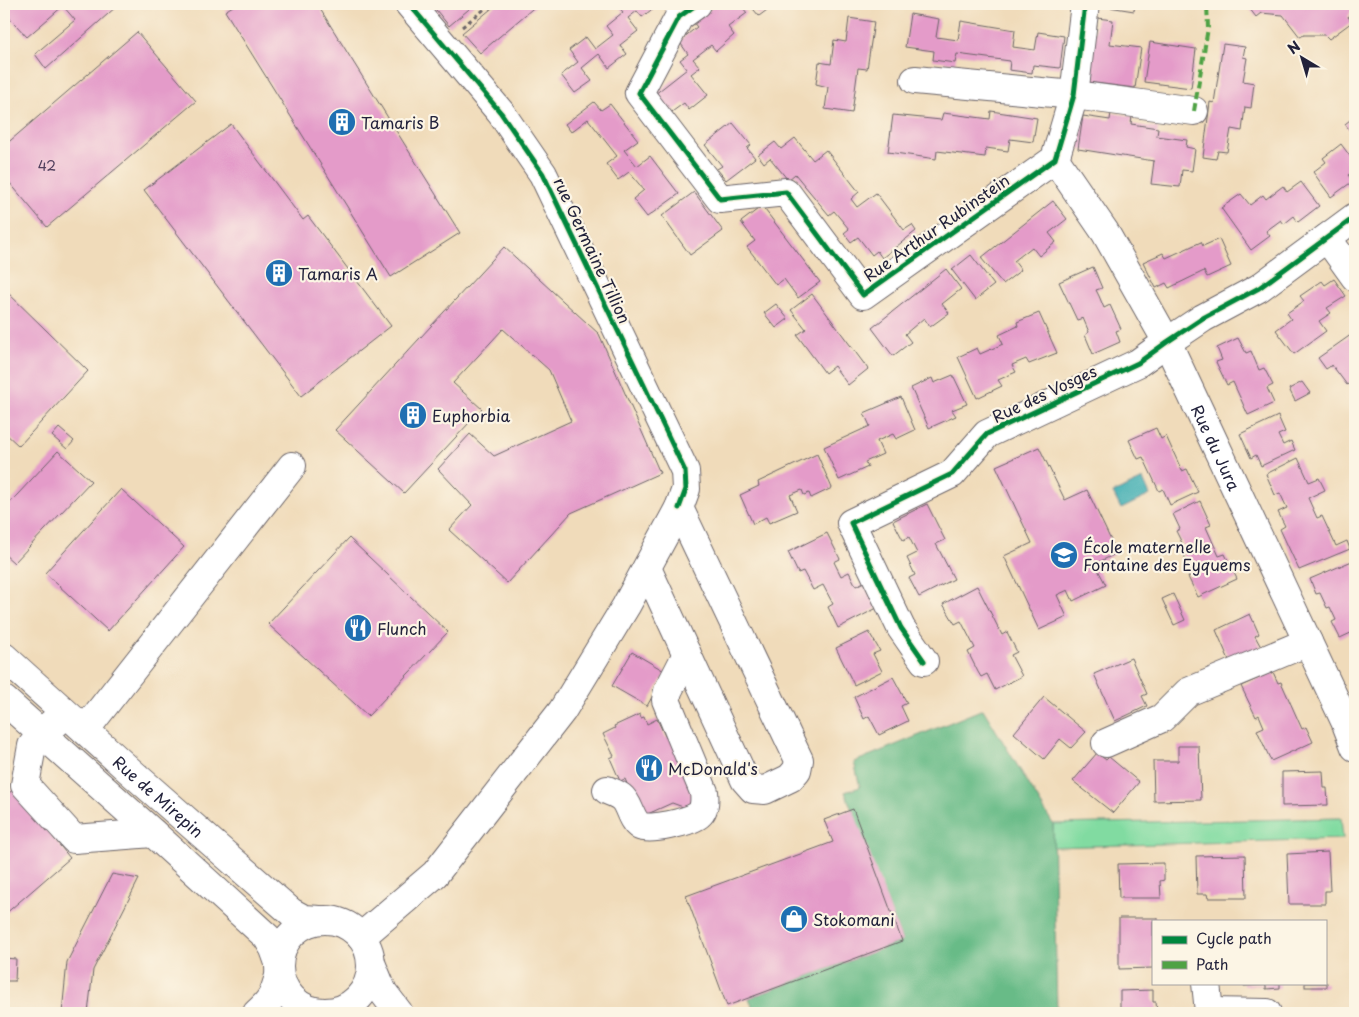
<svg xmlns="http://www.w3.org/2000/svg" width="1359" height="1017" viewBox="0 0 1359 1017" font-family="'Playpen Sans',sans-serif">
<rect width="100%" height="100%" fill="#fcf5e5"/>
<filter id="ink" filterUnits="userSpaceOnUse"><feTurbulence type="fractalNoise" baseFrequency=".02" numOctaves="2"/><feDisplacementMap in="SourceGraphic" scale="10" xChannelSelector="R" yChannelSelector="G"/><feConvolveMatrix kernelMatrix="1 2 1 2 8 2 1 2 1" color-interpolation-filters="sRGB"/></filter>
<filter id="wash" filterUnits="userSpaceOnUse"><feTurbulence type="fractalNoise" baseFrequency=".0096" numOctaves="4" result="noise"/><feDisplacementMap in="SourceGraphic" scale="20" xChannelSelector="R" yChannelSelector="G"/><feGaussianBlur stdDeviation="1.12" result="paint"/><feColorMatrix in="noise" values="0 0 0 0 0 0 0 0 0 0 0 0 0 0 0 0 0 1.4 0 .05"/><feComposite in="paint" operator="in"/></filter>
<g filter="url(#wash)">
<rect width="100%" height="100%" fill="#f0dbba"/>
<path fill="#81dba1" stroke="#527e6e" d="M1341,818L1343,839L1053,847V824Z"/>
<path fill="#68bb87" stroke="#456e61" d="M983,709L1053,824L1057,1013H755L749,998L902,941L845,792L860,787L854,762Z"/>
<path fill="#39abb1" stroke="#2e6676" d="M1143,479L1150,495L1121,509L1113,493Z"/>
<g id="blocks">
<g fill="#e49bc9">
<path d="M4,4H115L117,6L46,69L35,54L75,20L63,6L27,37L4,12Z"/>
<path d="M236,4H317L460,233L391,277L225,11Z"/>
<path d="M434,4H475L449,26L432,5Z"/>
<path d="M497,4H538L480,53L462,33Z"/>
<path d="M616,4H659L642,17L637,11L628,18L638,31L620,45L627,54L609,68L599,54L582,68L592,81L575,93L561,75L578,62L569,50L586,37L595,49L613,35L606,26L623,12Z"/>
<path d="M717,4H740L747,13L728,27L734,35L716,51L711,45L693,59L700,67L691,74L708,95L689,110L684,103L665,117L650,98L687,69L680,60L688,54L679,41L697,27L693,22Z"/>
<path d="M749,4H775L759,16Z"/>
<path d="M1109,4H1135L1134,11L1109,7Z"/>
<path d="M1246,4H1355L1348,17L1352,22L1329,39L1325,35H1304L1300,37L1283,15L1261,13L1256,17Z"/>
<path d="M910,14L939,19L936,37L958,40L961,21L1015,30L1013,47L1035,50L1038,32L1064,36L1060,68L1033,65L1032,73L1009,70L1010,61L957,54L955,63L933,60L934,51L905,47Z"/>
<path d="M849,18L874,22L867,69L858,68L852,113L825,109L828,87L816,84L819,62L831,64L834,40L846,42Z"/>
<path d="M1097,18L1113,20L1110,44L1141,48L1135,88L1088,82Z"/>
<path d="M137,32L196,101L47,227L4,176V146Z"/>
<path d="M1150,42L1196,49L1191,88L1144,82Z"/>
<path d="M1223,44L1245,47L1243,57L1247,58L1243,81L1254,83L1251,108L1245,107L1242,131L1231,129L1227,152L1218,151L1216,159L1203,157L1210,102L1214,103Z"/>
<path d="M594,102L601,110L610,104L638,140L624,150L637,166L650,156L679,194L647,217L633,199L644,190L629,172L618,180L606,164L617,156L588,119L571,132L565,124Z"/>
<path d="M991,111L1037,118L1033,142L1010,139L1008,151L986,148L985,157L937,151L936,159L888,152L893,115L941,120L943,113L990,119Z"/>
<path d="M1111,113L1132,116L1131,124L1158,128L1157,136L1187,140L1186,147L1195,149L1192,171L1182,170L1180,187L1151,184L1154,161L1078,149L1083,116L1110,120Z"/>
<path d="M1355,116V137L1345,124Z"/>
<path d="M733,123L751,145L747,148L755,158L726,180L717,169L722,166L705,145Z"/>
<path d="M231,124L303,220L308,216L391,326L301,396L144,190Z"/>
<path d="M795,138L813,160L826,150L859,192L851,199L857,207L876,193L904,230L912,225L916,231L882,258L877,251L872,255L858,237L851,242L844,233L849,229L834,211L829,215L795,174L788,180L770,158L764,163L758,155L775,142L781,149Z"/>
<path d="M1341,144L1355,163V170L1348,175L1353,181L1331,197L1313,172L1326,162L1323,158Z"/>
<path d="M1301,182L1319,206L1298,222L1294,216L1284,224L1281,220L1266,231L1270,236L1251,250L1221,208L1241,194L1250,205L1263,195L1266,199L1283,186L1287,192Z"/>
<path d="M694,192L723,231L690,255L662,216Z"/>
<path d="M1053,201L1067,219L1049,233L1056,242L1039,256L1032,247L1014,261L1021,270L1003,284L981,258Z"/>
<path d="M762,206L820,282L798,298L784,279L776,285L747,247L755,241L741,222Z"/>
<path d="M1219,239L1231,266L1207,277L1204,271L1169,288L1166,283L1156,288L1143,262L1163,253L1166,258L1201,242L1203,246Z"/>
<path d="M504,247L599,334L660,473L571,513L507,583L449,530L472,505L438,469L470,434L494,456L571,421L549,370L503,329L453,383L482,409L404,493L335,430Z"/>
<path d="M971,255L994,285L975,300L952,270Z"/>
<path d="M1093,267L1102,288L1096,290L1099,296L1104,308L1110,305L1121,329L1116,331L1120,342L1093,354L1085,335L1089,332L1083,318L1077,320L1059,282Z"/>
<path d="M946,269L961,289L942,304L949,313L930,327L924,318L905,334L911,342L893,356L872,328Z"/>
<path d="M1334,279L1346,296L1327,308L1331,313L1319,321L1326,331L1294,354L1276,330L1291,319L1287,313L1304,301L1300,296L1322,281L1325,285Z"/>
<path d="M4,289L88,371L19,446L4,432Z"/>
<path d="M812,294L868,369L848,385L834,366L825,373L797,335L806,329L791,310Z"/>
<path d="M776,304L788,319L776,328L764,313Z"/>
<path d="M1039,313L1057,353L1029,364L1026,359L1012,365L1016,372L998,380L1002,386L977,398L958,357L977,348L980,354L1003,344L999,335L1018,326L1017,322Z"/>
<path d="M1355,332V386L1352,381L1347,385L1332,365L1326,369L1318,358Z"/>
<path d="M1238,338L1246,353L1251,351L1259,370L1264,368L1273,385L1267,388L1274,403L1248,415L1233,382L1227,385L1216,362L1222,360L1217,348Z"/>
<path d="M953,375L967,404L952,410L956,416L929,428L911,388L932,378L934,383Z"/>
<path d="M1302,382L1310,393L1295,401L1289,389Z"/>
<path d="M901,397L915,430L896,439L893,434L877,441L883,454L865,462L868,467L839,480L824,447L870,426L864,413Z"/>
<path d="M1278,416L1285,432L1278,435L1283,445L1291,441L1295,450L1261,466L1256,455L1251,458L1240,434Z"/>
<path d="M59,428L74,441L67,449L52,436Z"/>
<path d="M1156,428L1161,439L1166,436L1182,471L1187,469L1198,492L1170,505L1163,489L1159,491L1143,457L1138,459L1129,440Z"/>
<path d="M1039,447L1065,500L1087,490L1117,553L1095,564L1106,585L1073,601L1068,590L1057,595L1067,617L1039,630L1004,556L1032,543L996,466Z"/>
<path d="M58,451L91,481L14,563L4,554V509Z"/>
<path d="M817,454L832,488L811,498L809,493L804,495L802,490L790,495L797,511L769,523L766,517L753,524L740,495L759,486L758,482Z"/>
<path d="M1298,458L1309,482L1319,478L1325,490L1308,498L1317,518L1322,516L1336,546L1347,541L1350,549L1299,570L1280,529L1285,526L1278,512L1287,508L1280,493L1275,495L1266,474Z"/>
<path d="M121,489L184,547L108,631L45,573Z"/>
<path d="M1200,501L1211,525L1206,527L1219,556L1225,554L1237,579L1198,597L1188,577L1193,574L1183,553L1186,551L1176,531L1180,529L1173,514Z"/>
<path d="M927,504L945,540L936,544L954,579L919,597L909,578L915,575L907,558L917,553L909,537L903,540L893,521Z"/>
<path d="M827,533L840,559L834,562L841,576L849,572L856,586L864,582L877,608L838,628L828,607L833,604L823,585L813,590L803,571L798,573L788,552Z"/>
<path d="M349,538L448,632L368,716L268,624Z"/>
<path d="M1352,561L1355,568V631L1340,638L1332,622L1336,620L1330,607L1327,608L1320,593L1316,594L1310,579Z"/>
<path d="M977,586L1002,635L1007,632L1017,652L1011,655L1022,676L995,690L987,674L981,677L978,672L968,652L975,648L961,621L955,624L943,604Z"/>
<path d="M1173,594L1185,620L1174,625L1162,599Z"/>
<path d="M1250,614L1259,634L1255,636L1261,647L1229,660L1216,630Z"/>
<path d="M869,632L880,651L873,654L882,671L854,685L836,648Z"/>
<path d="M632,652L666,672L647,706L612,686Z"/>
<path d="M1131,658L1147,694L1142,696L1147,706L1115,721L1094,674Z"/>
<path d="M1273,672L1278,683L1281,682L1302,729L1306,727L1313,742L1271,761L1257,730L1264,727L1259,715L1256,717L1241,686Z"/>
<path d="M893,677L907,703L901,706L908,721L879,735L869,716L864,719L854,697Z"/>
<path d="M1044,697L1086,732L1071,748L1060,739L1044,759L1014,733Z"/>
<path d="M640,714L641,718L644,717L647,724L657,719L666,738L676,733L695,802L683,807L672,803L641,817L625,779L620,781L610,758L614,756L603,734L615,728L614,726Z"/>
<path d="M1178,746H1199L1201,800L1154,801L1153,761H1178Z"/>
<path d="M1097,753L1106,760L1109,757L1139,782L1113,813L1073,781Z"/>
<path d="M1323,771L1324,788H1327L1328,805L1282,806V772Z"/>
<path d="M14,789L70,858L4,915V797Z"/>
<path d="M853,809L902,941L727,1006L686,896L833,842L824,820Z"/>
<path d="M1328,852L1330,891H1325V904H1289L1287,854Z"/>
<path d="M1245,855L1246,898H1208L1207,894H1197L1196,856Z"/>
<path d="M1164,863V880L1160,881L1161,898H1119L1118,864Z"/>
<path d="M112,874L139,879L93,970L88,1013H62L67,962Z"/>
<path d="M1119,918H1158V921H1153V968L1119,969Z"/>
<path d="M4,958L16,959L15,981H4Z"/>
<path d="M1244,983H1280V988L1266,989V985L1244,986Z"/>
<rect x="1305" y="983" width="22" height="4"/>
<path d="M1153,990V1002H1156L1157,1013H1120V991Z"/>
</g>
</g>
</g>
<g filter="url(#ink)">
<use href="#blocks" fill-opacity="0" stroke="#6a6367" stroke-width="1"/>
<g fill="none" stroke-linecap="round" stroke-linejoin="round">
<defs>
<g id="minor">
<path d="M697,4L679,17L639,93L720,199L786,192L863,295L1055,159L1074,95L1085,4"/>
<path d="M915,80L1074,95L1194,111"/>
<path id="s1" d="M1055,159L1105,232L1167,342L1345,721L1355,747"/>
<path d="M1327,238L1355,277"/>
<path d="M647,568L745,780L753,789L765,790L790,778L797,770L799,760L679,508"/>
<path id="s2" d="M4,657L130,771L291,912L304,919L320,920"/>
<path d="M924,661L901,628L851,523L952,474L987,434L1138,363L1167,342L1203,318L1259,288L1355,217"/>
<path d="M4,700L153,833L267,937L274,949L279,963"/>
<path d="M56,723L51,724L32,746L25,785L74,839L153,833"/>
<path d="M85,730L292,466"/>
<path d="M1106,743L1162,718L1188,692L1308,642"/>
<path d="M607,790C611,792 617,794 621,797C630,804 630,820 640,826C651,831 687,822 697,816C705,811 705,800 704,792L666,700L668,691L687,654"/>
<circle cx="325" cy="966" r="46"/>
<path d="M361,937L435,874L562,711L626,606L679,508L686,489L685,471L543,174L501,113L409,4"/>
<path d="M371,963L383,992L399,1013"/>
<path d="M1206,983L1209,1012L1267,1013"/>
<path d="M257,1013C272,1000 274,994 279,976"/>
</g>
</defs>
<use href="#minor" stroke="#6a6367" stroke-width="30"/>
<path stroke="#6a6367" stroke-width="3" stroke-dasharray="4 4" stroke-linecap="butt" d="M462,27L491,4"/>
<use href="#minor" stroke="#fff" stroke-width="28"/>
<path stroke="#50a245" stroke-width="4" stroke-dasharray="8 4" stroke-linecap="butt" d="M1194,111L1208,28L1207,4"/>
<defs>
<g id="cycleway">
<path d="M409,4L501,113L543,174L685,471L686,489L679,508"/>
<path d="M697,4L679,17L639,93L720,199L786,192L863,295L1055,159L1074,95L1085,4"/>
<path d="M924,661L901,628L851,523L952,474L987,434L1138,363L1167,342L1203,318L1259,288L1355,217"/>
</g>
</defs>
<use href="#cycleway" stroke="#fcf5e5" stroke-width="8"/>
<use href="#cycleway" stroke="#00873e" stroke-width="5"/>
</g>
</g>
<defs>
<symbol id="building-disc" viewBox="-11 -11 22 22"><circle r="9.5" fill="#1f6fb2" stroke="#fcf5e5"/><path d="M-4-6H4V6H1V3H-1V6H-4ZM-2.5-4.3h1.7v1.8h-1.7ZM.8-4.3h1.7v1.8H.8ZM-2.5-1h1.7V.8h-1.7ZM.8-1h1.7V.8H.8Z" fill="#fff"/></symbol>
<symbol id="school-disc" viewBox="-11 -11 22 22"><circle r="9.5" fill="#1f6fb2" stroke="#fcf5e5"/><path d="M0-5L7-2L0 1L-7-2ZM-4 1L0 2.5L4 1V4Q0 6-4 4Z" fill="#fff"/></symbol>
<symbol id="restaurant-disc" viewBox="-11 -11 22 22"><circle r="9.5" fill="#1f6fb2" stroke="#fcf5e5"/><path d="M-5-6h1v4h1v-4h1v4h1v-4h1v5L-1.5 .5V6h-2V.5L-5-1ZM5-6V6H3V1.5H1.5Q1.5-4 5-6Z" fill="#fff"/></symbol>
<symbol id="shop-disc" viewBox="-11 -11 22 22"><circle r="9.5" fill="#1f6fb2" stroke="#fcf5e5"/><path d="M-5-2.5h2.3a2.7 3.5 0 0 1 5.4 0H5L5.5 6h-11ZM-1.5-2.5h3a1.5 2.3 0 0 0-3 0Z" fill="#fff"/></symbol>
</defs>
<g fill-rule="evenodd">
<use href="#building-disc" x="326" y="106" width="32" height="32"/>
<use href="#building-disc" x="263" y="257" width="32" height="32"/>
<use href="#building-disc" x="397" y="399" width="32" height="32"/>
<use href="#school-disc" x="1048" y="539" width="32" height="32"/>
<use href="#restaurant-disc" x="342" y="612" width="32" height="32"/>
<use href="#restaurant-disc" x="633" y="752" width="32" height="32"/>
<use href="#shop-disc" x="778" y="903" width="32" height="32"/>
</g>
<g text-anchor="middle" dominant-baseline="central" stroke-width="4.5" stroke-linejoin="round" paint-order="stroke">
<g font-size="14" fill="#52405e">
<text x="47" y="165">42</text>
</g>
<g font-size="16" fill="#22223b" stroke="#fcf5e5" text-anchor="start">
<text x="361" y="122">Tamaris B</text>
<text x="298" y="273">Tamaris A</text>
<text x="432" y="415">Euphorbia</text>
<text x="1083" y="546">École maternelle<tspan x="1083" dy="18">Fontaine des Eyquems</tspan></text>
<text x="377" y="628">Flunch</text>
<text x="668" y="768">McDonald's</text>
<text x="813" y="919">Stokomani</text>
</g>
<g font-size="16" fill="#22223b" stroke="#fcf5e5">
<text transform="translate(936 227) rotate(-35)">Rue Arthur Rubinstein</text>
<text transform="translate(593 250) rotate(65)">rue Germaine Tillion</text>
<text transform="translate(1044 393) rotate(-25)">Rue des Vosges</text>
<text stroke="none"><textPath href="#s1" startOffset="331">Rue du Jura</textPath></text>
<text stroke="none"><textPath href="#s2" startOffset="208">Rue de Mirepin</textPath></text>
</g>
</g>
<rect width="1359" height="1017" fill="none" stroke="#fcf5e5" stroke-width="20"/>
<rect x="1152" y="920" width="175" height="65" fill="#fcf5e5" stroke="#a5a1a1"/>
<rect x="1162" y="936" width="25" height="8" fill="#00873e" stroke="#a5a1a1"/>
<text x="1196" y="944" font-size="15" fill="#22223b">Cycle path</text>
<rect x="1162" y="961" width="25" height="8" fill="#50a245" stroke="#a5a1a1"/>
<text x="1196" y="970" font-size="15" fill="#22223b">Path</text>
<g transform="translate(1302 58) rotate(322)" stroke="#fcf5e5" stroke-width="4" paint-order="stroke">
<path d="M0-4L9 19L0 12L-9 19Z" fill="#22223b"/>
<text y="-8" font-size="14" font-weight="bold" text-anchor="middle" fill="#22223b">N</text>
</g>
</svg>
